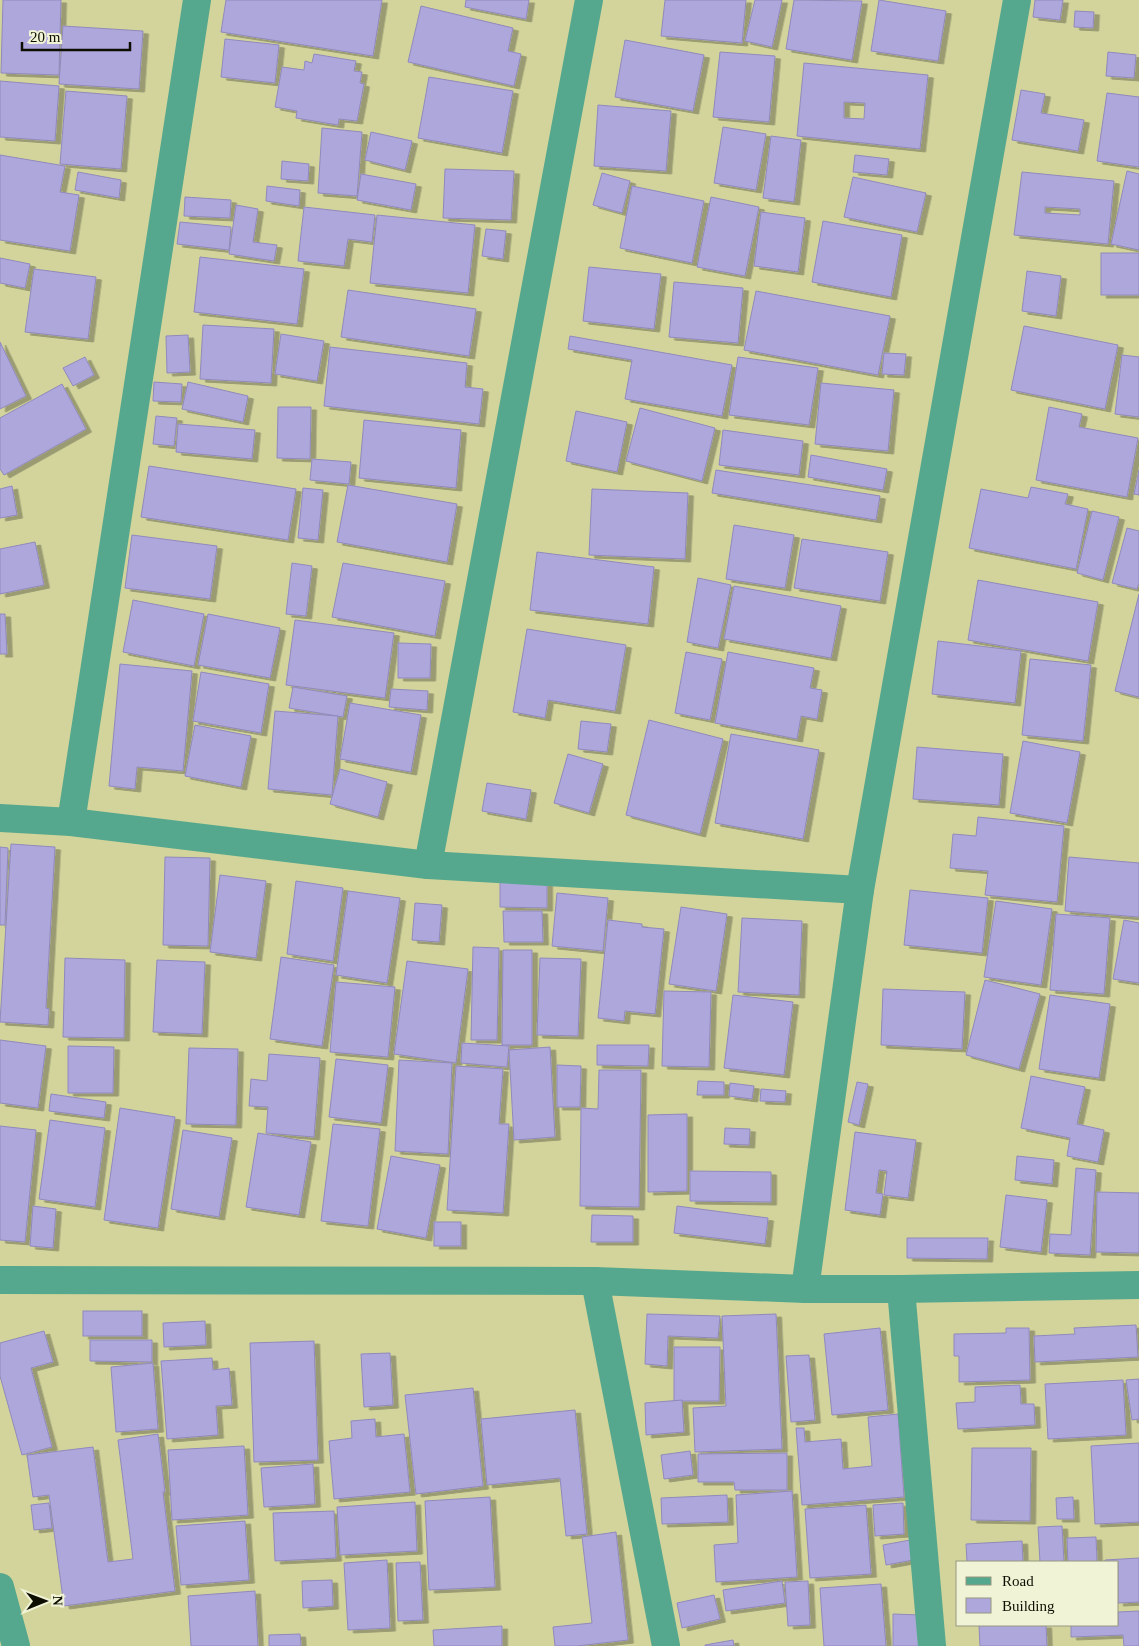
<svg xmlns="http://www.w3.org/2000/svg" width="1139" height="1646" viewBox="0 0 1139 1646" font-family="Georgia,serif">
<defs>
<filter id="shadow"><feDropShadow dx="5.5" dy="3" stdDeviation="0" flood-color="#0004"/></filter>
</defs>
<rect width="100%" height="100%" fill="#d2d49b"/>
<g fill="#aea7dc" stroke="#9089bc" fill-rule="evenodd" filter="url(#shadow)">
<path d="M3,0H61L59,75L1,73Z"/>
<path d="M226,0H382L373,56L221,32Z"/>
<path d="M466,0H529L526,19L465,7Z"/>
<path d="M665,0H746L742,43L661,36Z"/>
<path d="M755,0H782L772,47L745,41Z"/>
<path d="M794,0L862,1L852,60L786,49Z"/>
<path d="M879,0L946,11L938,61L871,51Z"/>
<path d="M1035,0H1063L1060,20L1033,17Z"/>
<path d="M421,6L513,28L508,51L521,54L514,86L408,62Z"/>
<path d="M1075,11L1094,12L1093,28L1074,27Z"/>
<path d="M63,26L143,31L139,89L59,84Z"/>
<path d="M225,39L279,45L275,83L221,77Z"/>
<path d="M625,40L704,55L693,111L615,97Z"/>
<path d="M720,52L775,56L769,122L713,117Z"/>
<path d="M1108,52L1136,55L1134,78L1106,76Z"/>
<path d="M314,54L356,61L354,71L362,72L360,83L364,84L357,121L339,119L338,125L296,118L297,111L275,107L282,67L304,70L305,61L312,63Z"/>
<path d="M804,63L928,75L920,149L797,136ZM844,102L865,103L864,119L844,118Z"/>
<path d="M429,77L513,91L502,153L418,138Z"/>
<path d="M0,81L59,86L55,141L0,137Z"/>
<path d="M1021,90L1045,94L1041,113L1084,120L1078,151L1012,140Z"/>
<path d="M66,91L127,96L121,169L60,164Z"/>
<path d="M1107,93L1139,97V167L1097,161Z"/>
<path d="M598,105L671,111L666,171L594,166Z"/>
<path d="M723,127L766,134L756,190L714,183Z"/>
<path d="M322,128L362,132L357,196L318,193Z"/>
<path d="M371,132L412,141L405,170L365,160Z"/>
<path d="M771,136L801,140L794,202L763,198Z"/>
<path d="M0,155L65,166L60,192L79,195L70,251L0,240Z"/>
<path d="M855,155L889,159L887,175L853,172Z"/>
<path d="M282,161L309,164L308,181L281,179Z"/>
<path d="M445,169L514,171L511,220L443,218Z"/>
<path d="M1127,171L1139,174V250L1111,244Z"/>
<path d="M78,172L121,180L119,198L75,190Z"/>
<path d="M1022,172L1114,181L1108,244L1014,235ZM1045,207L1080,209V215L1045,213Z"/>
<path d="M602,173L630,181L622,213L593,205Z"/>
<path d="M361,174L416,184L411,210L357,200Z"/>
<path d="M853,177L926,193L917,232L844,217Z"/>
<path d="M267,186L300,190L299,206L266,201Z"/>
<path d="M632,186L704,201L692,263L620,248Z"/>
<path d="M185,197L231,200L230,218L184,216Z"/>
<path d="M711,197L759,207L745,276L697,267Z"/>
<path d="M236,205L258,209L253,242L277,245L274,261L229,254Z"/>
<path d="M304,207L375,215L372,242L348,239L344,266L298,261Z"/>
<path d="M761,212L805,218L798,272L754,266Z"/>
<path d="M377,215L475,225L468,293L370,283Z"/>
<path d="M823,221L902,235L891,297L812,282Z"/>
<path d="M180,222L231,227L229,250L177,244Z"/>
<path d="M486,229L506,231L503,259L482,256Z"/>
<rect x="1101" y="253" width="38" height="42"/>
<path d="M200,257L304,269L297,324L194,312Z"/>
<path d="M0,258L30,264L25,288L0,283Z"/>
<path d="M589,267L661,274L654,329L583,321Z"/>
<path d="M34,269L96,277L88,339L25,332Z"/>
<path d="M1027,271L1061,276L1056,316L1022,311Z"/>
<path d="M674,282L743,288L738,343L669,337Z"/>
<path d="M348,290L476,309L469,356L341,337Z"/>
<path d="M756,291L890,316L878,375L744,350Z"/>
<path d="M203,325L274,329L271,383L200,379Z"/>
<path d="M1024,326L1118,345L1105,409L1011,390Z"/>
<path d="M281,334L324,341L317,381L275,374Z"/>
<path d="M188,335L190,372L167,373L166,336Z"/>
<path d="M570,336L732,365L722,416L625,399L632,360L568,349Z"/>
<path d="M0,342L26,396L0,409Z"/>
<path d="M330,347L467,363L465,387L483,389L479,424L324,406Z"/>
<path d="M884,353L906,354L904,375L882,374Z"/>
<path d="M1122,355L1139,357V417L1115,414Z"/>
<path d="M85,357L94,375L73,386L63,368Z"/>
<path d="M738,357L818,368L809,425L729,415Z"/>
<path d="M154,382L182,384L181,402L153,401Z"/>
<path d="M188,382L248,396L243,422L182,409Z"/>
<path d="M821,383L894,390L888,451L815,444Z"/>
<path d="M62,384L86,429L4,475L0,469V418Z"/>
<path d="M278,407H311L310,459L277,458Z"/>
<path d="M1049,407L1082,414L1079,427L1138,438L1127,497L1036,480Z"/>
<path d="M640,408L715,428L702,481L626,461Z"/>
<path d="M576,411L627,422L617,472L566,461Z"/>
<path d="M156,416L177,418L174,446L153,444Z"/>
<path d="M364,420L461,430L456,488L359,478Z"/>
<path d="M178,424L255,430L252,459L176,452Z"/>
<path d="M723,430L803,441L799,475L719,465Z"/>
<path d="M811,455L887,469L883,490L808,477Z"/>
<path d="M312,459L351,462L349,484L310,480Z"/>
<path d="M149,466L296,489L288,540L141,517Z"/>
<path d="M716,470L880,496L876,520L712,493Z"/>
<path d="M1139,470V495L1134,494Z"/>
<path d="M348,485L457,504L447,562L337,542Z"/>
<path d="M12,486L17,515L0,518V489Z"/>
<path d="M1031,487L1068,494L1065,504L1088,509L1076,569L969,548L981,489L1028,498Z"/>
<path d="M303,488L323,490L318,540L298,538Z"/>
<path d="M592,489L688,493L685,559L589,555Z"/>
<path d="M1092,511L1119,517L1103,580L1077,573Z"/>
<path d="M734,525L794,535L785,588L726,579Z"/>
<path d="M1127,528L1139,531V583L1137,589L1112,583Z"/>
<path d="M132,535L217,546L210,599L125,588Z"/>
<path d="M802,539L888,552L880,601L794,588Z"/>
<path d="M35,542L44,585L0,594V549Z"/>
<path d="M537,552L654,567L648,624L530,610Z"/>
<path d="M292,563L312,566L306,616L286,614Z"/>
<path d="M343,563L445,581L435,636L332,617Z"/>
<path d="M698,578L731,585L718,648L687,642Z"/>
<path d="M978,580L1098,602L1088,661L968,640Z"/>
<path d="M734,586L841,606L831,658L724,639Z"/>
<path d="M1139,594V697L1115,691Z"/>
<path d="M133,600L204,614L194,666L123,652Z"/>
<path d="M0,614H5L7,654H0Z"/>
<path d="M208,614L280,628L270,678L198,665Z"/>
<path d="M295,620L394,633L385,698L286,685Z"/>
<path d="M527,629L626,645L615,711L548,700L545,718L513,712Z"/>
<path d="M938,641L1021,651L1015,703L932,694Z"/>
<path d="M398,643L431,644L430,678H398Z"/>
<path d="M686,652L722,659L710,720L675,713Z"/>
<path d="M728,652L814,668L810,688L822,690L817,719L801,716L797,739L715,723Z"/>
<path d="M1030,659L1091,665L1083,741L1022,735Z"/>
<path d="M120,664L192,671L183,771L137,767L135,789L109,786Z"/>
<path d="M201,672L269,684L261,733L193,721Z"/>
<path d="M293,687L347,696L343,717L289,708Z"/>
<path d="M391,689L428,691L427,710L389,707Z"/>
<path d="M350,703L421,715L411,772L340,759Z"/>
<path d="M275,711L338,716L332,795L268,789Z"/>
<path d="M649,720L723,739L700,834L626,815Z"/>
<path d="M581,721L611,724L607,752L578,749Z"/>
<path d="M195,725L251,736L241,787L185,776Z"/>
<path d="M731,734L819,750L803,839L715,823Z"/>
<path d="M1023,741L1080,752L1067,823L1010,813Z"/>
<path d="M917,747L1003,754L999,805L913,799Z"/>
<path d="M568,754L603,764L589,813L554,803Z"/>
<path d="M340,769L387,782L378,817L330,804Z"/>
<path d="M487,783L531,790L526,819L482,811Z"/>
<path d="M978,817L1064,826L1057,902L985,895L988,871L950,868L953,834L976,836Z"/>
<path d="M11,844L55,847L46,1008L49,1009L48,1025L0,1022Z"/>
<path d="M0,847L8,848L5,925H0Z"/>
<path d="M165,857L210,858L208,946L163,945Z"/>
<path d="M1069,857L1139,863V917L1065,911Z"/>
<path d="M220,875L266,881L256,958L210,952Z"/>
<path d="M500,877L547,878V908L500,907Z"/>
<path d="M296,881L343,888L333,961L287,954Z"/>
<path d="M910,890L988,898L982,953L904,945Z"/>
<path d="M348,891L400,898L387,983L336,975Z"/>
<path d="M557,893L608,898L603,951L552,946Z"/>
<path d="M996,901L1052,909L1041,985L984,977Z"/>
<path d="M415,903L442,905L439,942L412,940Z"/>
<path d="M681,907L727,914L716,991L669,984Z"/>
<path d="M503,911H542L543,942H504Z"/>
<path d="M1056,914L1110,918L1104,994L1050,990Z"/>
<path d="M742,918L802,921L799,995L738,992Z"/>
<path d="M608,920L642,924V927L664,929L655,1014L625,1011L624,1021L598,1018Z"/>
<path d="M1124,920L1139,923V983L1113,979Z"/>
<path d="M473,947L499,948L497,1040H471Z"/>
<path d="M503,950H532V1045H502Z"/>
<path d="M281,957L334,965L322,1046L270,1039Z"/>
<path d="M65,958L125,960L124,1038L63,1037Z"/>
<path d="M540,958L581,959L578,1036L537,1035Z"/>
<path d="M157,960L205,962L202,1034L153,1032Z"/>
<path d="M407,961L468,969L456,1063L394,1054Z"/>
<path d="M985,980L1040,994L1019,1069L966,1055Z"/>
<path d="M336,982L395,987L388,1057L330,1052Z"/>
<path d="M883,989L965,992L962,1049L881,1045Z"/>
<path d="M664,991L711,992L709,1067L662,1066Z"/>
<path d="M733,995L793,1002L784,1075L724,1068Z"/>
<path d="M1050,995L1110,1004L1099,1078L1039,1069Z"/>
<path d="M0,1040L46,1046L38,1108L0,1103Z"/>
<path d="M462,1043L509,1046L507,1067L461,1063Z"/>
<path d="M597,1045H649L648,1066L597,1065Z"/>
<path d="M68,1046L114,1047L113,1093H68Z"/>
<path d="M550,1047L555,1137L514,1140L509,1050Z"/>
<path d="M189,1048L238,1049L236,1125L186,1124Z"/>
<path d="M269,1054L320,1058L314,1137L266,1133L268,1107L249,1106L251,1079L267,1081Z"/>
<path d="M336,1059L388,1065L381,1123L329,1117Z"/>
<path d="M399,1060L452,1063L448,1154L395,1151Z"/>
<path d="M557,1065L581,1066L580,1107H557Z"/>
<path d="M456,1066L503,1069L499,1124H509L503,1213L447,1210Z"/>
<path d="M599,1070H641L639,1207L580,1206L581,1108L598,1109Z"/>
<path d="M1031,1076L1085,1087L1077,1124L1104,1130L1098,1162L1067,1156L1070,1138L1021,1128Z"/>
<path d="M698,1081L724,1082V1095H697Z"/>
<path d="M857,1082L868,1084L859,1125L848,1122Z"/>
<path d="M730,1083L754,1086L752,1099L729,1096Z"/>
<path d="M761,1089L786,1091L785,1102L760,1101Z"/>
<path d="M51,1094L106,1102L104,1118L49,1111Z"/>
<path d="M120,1108L175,1117L158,1228L104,1220Z"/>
<path d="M687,1114V1191L648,1192V1115Z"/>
<path d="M50,1120L105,1128L95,1207L39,1199Z"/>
<path d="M333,1124L380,1129L368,1226L321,1221Z"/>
<path d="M0,1126L36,1130L25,1242L0,1240Z"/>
<path d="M725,1128L750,1129L749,1145L724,1144Z"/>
<path d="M183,1130L232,1138L219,1217L171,1209Z"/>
<path d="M855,1132L916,1140L908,1198L884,1195L887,1171L879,1170L876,1193L883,1194L880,1215L845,1210Z"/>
<path d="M258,1133L311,1142L299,1215L246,1207Z"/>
<path d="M391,1156L440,1165L426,1238L377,1229Z"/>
<path d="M1017,1156L1054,1160L1052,1184L1015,1180Z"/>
<path d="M1076,1168L1096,1170L1090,1255L1049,1253L1050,1234L1071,1235Z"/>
<path d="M690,1171L771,1172V1202L690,1201Z"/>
<path d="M1097,1192L1139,1193V1253L1096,1252Z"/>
<path d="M1006,1195L1047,1200L1041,1252L1000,1247Z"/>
<path d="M33,1206L56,1209L53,1248L30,1246Z"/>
<path d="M677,1206L768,1218L765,1244L674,1233Z"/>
<path d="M592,1215L633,1216V1242H591Z"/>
<rect x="434" y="1222" width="27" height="24"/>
<path d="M907,1238H988L987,1259L907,1258Z"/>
<rect x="83" y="1311" width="59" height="25"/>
<path d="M647,1314L720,1316L718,1338L668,1336L667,1366L645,1364Z"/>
<path d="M776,1314L782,1449L695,1452L693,1408L726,1406L722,1316Z"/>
<path d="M205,1321L206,1345L164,1347L163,1323Z"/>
<path d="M1136,1325L1138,1357L1035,1362L1034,1336L1075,1334L1074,1328Z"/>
<path d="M880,1328L888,1410L832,1415L824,1334Z"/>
<path d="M1006,1328H1029L1030,1380L959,1382V1356H954V1334L1006,1333Z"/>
<path d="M44,1331L53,1362L31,1368L52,1447L22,1455L0,1376V1343Z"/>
<path d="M90,1340H152V1362L90,1361Z"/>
<path d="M314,1341L318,1460L254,1462L250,1343Z"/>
<path d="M674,1347H720L719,1401H674Z"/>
<path d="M390,1353L393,1405L364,1407L361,1354Z"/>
<path d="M809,1355L815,1420L791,1422L786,1356Z"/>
<path d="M212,1358L213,1370L229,1368L232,1405L216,1406L218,1435L167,1439L161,1361Z"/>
<path d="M153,1363L158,1429L116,1432L111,1367Z"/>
<path d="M1139,1379V1419L1132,1420L1126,1380Z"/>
<path d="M1123,1380L1126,1435L1048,1439L1045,1384Z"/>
<path d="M1020,1385L1021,1404H1034L1035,1425L958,1429L956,1403L975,1402V1387Z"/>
<path d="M473,1388L483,1486L416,1494L405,1395Z"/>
<path d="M682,1400L684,1432L646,1435L645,1403Z"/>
<path d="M575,1410L587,1534L566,1536L560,1478L487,1485L481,1419Z"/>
<path d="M898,1414L904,1497L802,1505L796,1428H804L805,1442L841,1439L843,1469L872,1466L868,1417Z"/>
<path d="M375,1419L376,1437L404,1434L410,1492L334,1499L329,1441L352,1438L351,1421Z"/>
<path d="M158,1434L165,1492H163L175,1591L64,1606L49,1495L33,1497L27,1455L93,1447L108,1562L133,1559L118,1440Z"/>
<path d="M1139,1443V1522L1095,1524L1091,1446Z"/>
<path d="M244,1446L248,1515L172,1520L168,1450Z"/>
<path d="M972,1448H1031L1030,1521L971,1520Z"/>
<path d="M690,1451L693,1475L664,1479L661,1455Z"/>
<path d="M787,1453V1490H735L734,1482H698V1454Z"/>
<path d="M313,1464L315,1504L264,1507L261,1468Z"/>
<path d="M792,1491L797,1577L716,1582L714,1545L738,1543L736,1495Z"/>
<path d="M727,1495L728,1522L662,1524L661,1498Z"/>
<path d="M490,1497L495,1587L429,1590L425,1501Z"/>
<path d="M1073,1497L1074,1519H1057L1056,1498Z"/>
<path d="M415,1502L417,1551L340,1555L337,1507Z"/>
<path d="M49,1503L52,1528L34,1530L31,1505Z"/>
<path d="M903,1503L904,1534L875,1536L873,1505Z"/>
<path d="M866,1505L871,1574L810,1578L805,1509Z"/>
<path d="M334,1511L336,1558L275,1561L273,1513Z"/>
<path d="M245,1521L249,1580L181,1585L176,1526Z"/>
<path d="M1062,1526L1064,1562H1040L1038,1527Z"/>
<path d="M616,1532L628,1640L577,1646H555L553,1627L592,1623L582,1537Z"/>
<path d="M1096,1537L1097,1562H1068L1067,1538Z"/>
<path d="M910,1540L913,1560L886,1565L883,1545Z"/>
<path d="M1022,1541L1023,1562H967L966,1544Z"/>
<path d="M1139,1558V1602L1118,1603V1562H1105V1560Z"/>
<path d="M387,1560L390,1628L348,1630L344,1563Z"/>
<path d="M420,1562L423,1620L398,1621L396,1563Z"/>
<path d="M332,1580L333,1606L303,1608L302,1581Z"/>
<path d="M782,1581L785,1603L726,1611L723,1590Z"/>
<path d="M808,1581L810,1625L788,1626L785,1582Z"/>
<path d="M881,1584L886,1646H824L820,1588Z"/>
<path d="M255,1591L258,1646H191L188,1596Z"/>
<path d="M714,1595L720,1619L682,1628L677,1603Z"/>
<path d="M1139,1611V1646H1124L1123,1635L1071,1637V1625H1118V1612Z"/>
<path d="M893,1614L921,1615L920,1646H893Z"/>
<path d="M979,1625H1046L1047,1646H980Z"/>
<path d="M502,1626V1646H434L433,1630Z"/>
<path d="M300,1634L301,1646H269V1635Z"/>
<path d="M733,1640L734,1646H705V1645Z"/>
</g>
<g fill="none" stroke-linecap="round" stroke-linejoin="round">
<g stroke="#55a88d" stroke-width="28">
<path d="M0,818L71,822L428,865L860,890"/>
<path d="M71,822L197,0"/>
<path d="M428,865L589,0"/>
<path d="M0,1280L595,1281L805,1289H901L1139,1285"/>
<path d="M595,1281L666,1646"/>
<path d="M805,1289L860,890L1017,0"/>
<path d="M901,1289L932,1646"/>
<path d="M0,1587L16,1646"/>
</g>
</g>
<rect x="956" y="1561" width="162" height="65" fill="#f1f3d6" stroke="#969780"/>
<rect x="966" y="1577" width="25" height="8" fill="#55a88d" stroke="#969780"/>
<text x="1002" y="1586" font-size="15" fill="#0e0e00">Road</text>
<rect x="966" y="1598" width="25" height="15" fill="#aea7dc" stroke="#969780"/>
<text x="1002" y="1611" font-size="15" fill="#0e0e00">Building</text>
<g transform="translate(45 1601) rotate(89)" stroke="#f1f3d6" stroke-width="4" paint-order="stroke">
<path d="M0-4L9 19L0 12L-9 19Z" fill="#0e0e00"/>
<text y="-8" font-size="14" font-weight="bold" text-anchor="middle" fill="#0e0e00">N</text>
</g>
<path d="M22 42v8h108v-8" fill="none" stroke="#0e0e00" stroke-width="2.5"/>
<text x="30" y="42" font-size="15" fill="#0e0e00" stroke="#f1f3d6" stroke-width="4" paint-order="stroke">20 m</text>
</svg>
